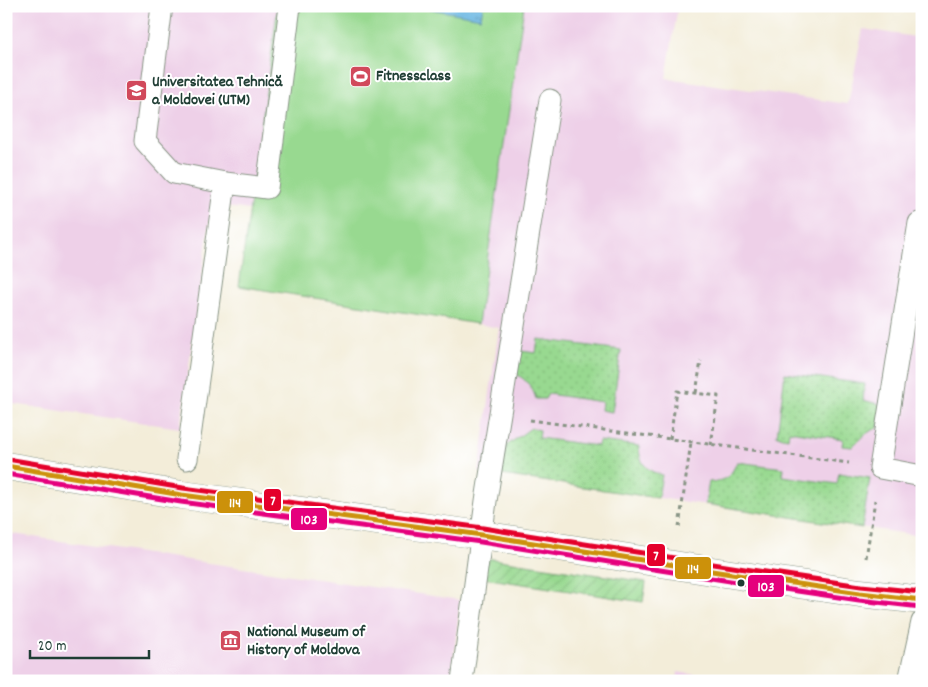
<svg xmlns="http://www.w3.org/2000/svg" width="928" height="687" viewBox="0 0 928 687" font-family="Dekko,sans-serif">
<defs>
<pattern id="grass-dots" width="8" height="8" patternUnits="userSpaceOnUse" patternTransform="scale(1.25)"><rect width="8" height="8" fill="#98d990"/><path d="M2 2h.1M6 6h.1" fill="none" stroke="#83bb7d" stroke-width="1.8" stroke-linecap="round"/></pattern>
<pattern id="garden-furrows" width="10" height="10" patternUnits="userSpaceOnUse" patternTransform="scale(1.25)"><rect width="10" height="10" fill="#98d990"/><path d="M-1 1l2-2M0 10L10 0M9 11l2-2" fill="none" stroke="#83bb7d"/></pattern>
<pattern id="water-ripples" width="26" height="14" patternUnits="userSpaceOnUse" patternTransform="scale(1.25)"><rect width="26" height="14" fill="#68b6e2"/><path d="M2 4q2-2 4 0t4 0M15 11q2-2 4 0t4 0" fill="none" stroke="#5595b8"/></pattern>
</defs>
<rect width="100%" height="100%" fill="#fff"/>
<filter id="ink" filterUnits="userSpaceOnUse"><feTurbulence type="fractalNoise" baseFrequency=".02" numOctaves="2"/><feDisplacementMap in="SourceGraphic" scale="10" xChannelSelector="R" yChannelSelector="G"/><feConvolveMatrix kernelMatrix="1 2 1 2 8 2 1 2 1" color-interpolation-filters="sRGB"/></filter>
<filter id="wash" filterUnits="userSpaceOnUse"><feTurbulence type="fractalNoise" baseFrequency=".0096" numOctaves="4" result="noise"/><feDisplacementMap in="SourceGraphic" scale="20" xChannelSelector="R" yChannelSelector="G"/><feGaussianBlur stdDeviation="1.12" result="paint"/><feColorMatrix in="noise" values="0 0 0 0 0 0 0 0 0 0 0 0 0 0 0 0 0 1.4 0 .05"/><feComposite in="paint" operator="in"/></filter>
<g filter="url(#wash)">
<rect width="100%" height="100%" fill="#f3edd9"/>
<g fill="#eed0e8">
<path d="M6,6H278L249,210L212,205L180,428L6,403Z"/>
<path d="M524,6H678L666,78L848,104L863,29L922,38V536L479,472L499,328L478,324Z"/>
<path d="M6,533L460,600L451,681H6Z"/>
<path d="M678,672L731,681H677Z"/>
</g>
<g fill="url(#grass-dots)" stroke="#5c8b62">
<path d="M538,339L621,350L612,412L601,410L602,402L548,394L545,399H536C533,388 527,380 516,374L521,351L536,353Z"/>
<path d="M785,373L865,384L863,400L882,405L878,428C867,431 860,439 852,447L842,446L843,439L789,431L788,438L777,436Z"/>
<path d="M531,428L540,430L539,438L598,446L599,441L639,446C639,462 646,471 662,475L658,498L502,475L506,446Z"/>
<path d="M737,462L784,468L783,476L837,484L839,473L870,478L862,528L705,504L709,482C726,481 731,476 737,462Z"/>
</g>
<path fill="#98d990" stroke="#5c8b62" d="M278,6H524L478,324L239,286Z"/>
<path fill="url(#garden-furrows)" stroke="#5c8b62" d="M486,558L646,582L643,602L483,578Z"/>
<path fill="url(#water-ripples)" stroke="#447a8b" d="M414,6H483L481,18Z"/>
</g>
<g filter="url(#ink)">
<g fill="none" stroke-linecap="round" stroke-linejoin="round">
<defs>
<g id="service">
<path d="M162,6L145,141L174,173L225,183"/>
<path d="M919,223L880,468L922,476"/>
<path d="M187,459L225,183L267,188L290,6"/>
<path d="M462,681L486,501L550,100"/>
<path d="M909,681L922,622"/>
</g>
<path id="pedestrian" d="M6,466L182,495L482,535L744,576L860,593L922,600"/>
</defs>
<use href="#service" stroke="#899586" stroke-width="23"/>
<use href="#pedestrian" stroke="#899586" stroke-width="29"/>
<g stroke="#899586" stroke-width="3" stroke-dasharray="4 4" stroke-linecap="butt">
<path d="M696,393L701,361"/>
<path d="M530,420L849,463"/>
<path d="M670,439L677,391L718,396L711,445"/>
<path d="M679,527L691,442"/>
<path d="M866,558L875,500"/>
</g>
<use href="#service" stroke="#fff" stroke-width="21"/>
<use href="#pedestrian" stroke="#fff" stroke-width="28"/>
<defs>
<path id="bus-1" d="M6,466L182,495L482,535L744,576L860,593L922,600"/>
<path id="bus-2" d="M6,474L181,502L481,542L743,583L859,600L921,607"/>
<path id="bus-3" d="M7,459L183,488L483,528L745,569L861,586L922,592"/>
</defs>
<use href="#bus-1" stroke="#fff" stroke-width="9"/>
<use href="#bus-2" stroke="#fff" stroke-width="9"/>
<use href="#bus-3" stroke="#fff" stroke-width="9"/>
<use href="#bus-1" stroke="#cc910a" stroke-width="5"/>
<use href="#bus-2" stroke="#e5007d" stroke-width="5"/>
<use href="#bus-3" stroke="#e4002b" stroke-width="5"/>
</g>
</g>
<defs>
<symbol id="stadium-square" viewBox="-11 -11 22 22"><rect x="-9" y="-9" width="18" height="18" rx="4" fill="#d1495b" stroke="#fff"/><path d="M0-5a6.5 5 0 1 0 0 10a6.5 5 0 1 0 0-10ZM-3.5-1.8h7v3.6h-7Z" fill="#fff"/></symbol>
<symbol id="university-square" viewBox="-11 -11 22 22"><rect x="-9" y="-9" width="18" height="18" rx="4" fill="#d1495b" stroke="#fff"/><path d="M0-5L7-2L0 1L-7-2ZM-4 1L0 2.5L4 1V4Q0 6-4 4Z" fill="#fff"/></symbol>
<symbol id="museum-square" viewBox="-11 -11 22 22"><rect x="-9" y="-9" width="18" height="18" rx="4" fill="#d1495b" stroke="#fff"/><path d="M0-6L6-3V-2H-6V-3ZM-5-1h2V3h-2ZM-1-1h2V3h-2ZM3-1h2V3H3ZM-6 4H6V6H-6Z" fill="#fff"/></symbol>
</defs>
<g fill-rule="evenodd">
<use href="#stadium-square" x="348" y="64" width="25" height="25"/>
<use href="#university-square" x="124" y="78" width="25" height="25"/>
<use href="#museum-square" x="218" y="628" width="25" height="25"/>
</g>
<circle fill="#1f3d34" stroke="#fff" stroke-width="2" cx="741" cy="583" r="4.5"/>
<g text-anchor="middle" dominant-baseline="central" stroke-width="4" stroke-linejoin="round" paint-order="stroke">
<g font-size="16" font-weight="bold" fill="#1f3d34" stroke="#fff" text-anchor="start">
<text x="376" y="76">Fitnessclass</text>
<text x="152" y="82">Universitatea Tehnică<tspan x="152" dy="18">a Moldovei (UTM)</tspan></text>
<text x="247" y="632">National Museum of<tspan x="247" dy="18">History of Moldova</tspan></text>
</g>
</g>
<g stroke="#fff" stroke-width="2">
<rect x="263" y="488" width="19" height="24" rx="5" fill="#e4002b"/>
<rect x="216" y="490" width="38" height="24" rx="5" fill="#cc910a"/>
<rect x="290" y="507" width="38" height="24" rx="5" fill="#e5007d"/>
<rect x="646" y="543" width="20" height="24" rx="5" fill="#e4002b"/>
<rect x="674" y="556" width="38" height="24" rx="5" fill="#cc910a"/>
<rect x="747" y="574" width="38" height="24" rx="5" fill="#e5007d"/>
</g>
<g font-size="14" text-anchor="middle" font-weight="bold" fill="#fff">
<text x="273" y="505">7</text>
<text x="235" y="507">114</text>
<text x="309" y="524">103</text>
<text x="656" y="560">7</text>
<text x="693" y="573">114</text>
<text x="766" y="591">103</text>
</g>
<rect width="928" height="687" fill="none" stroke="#fff" stroke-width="25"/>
<path d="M30 650v8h119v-8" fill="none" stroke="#1f3d34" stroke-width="2.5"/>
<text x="38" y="650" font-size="15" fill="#1f3d34" stroke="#ffffff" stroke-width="4" paint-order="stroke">20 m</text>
</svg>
